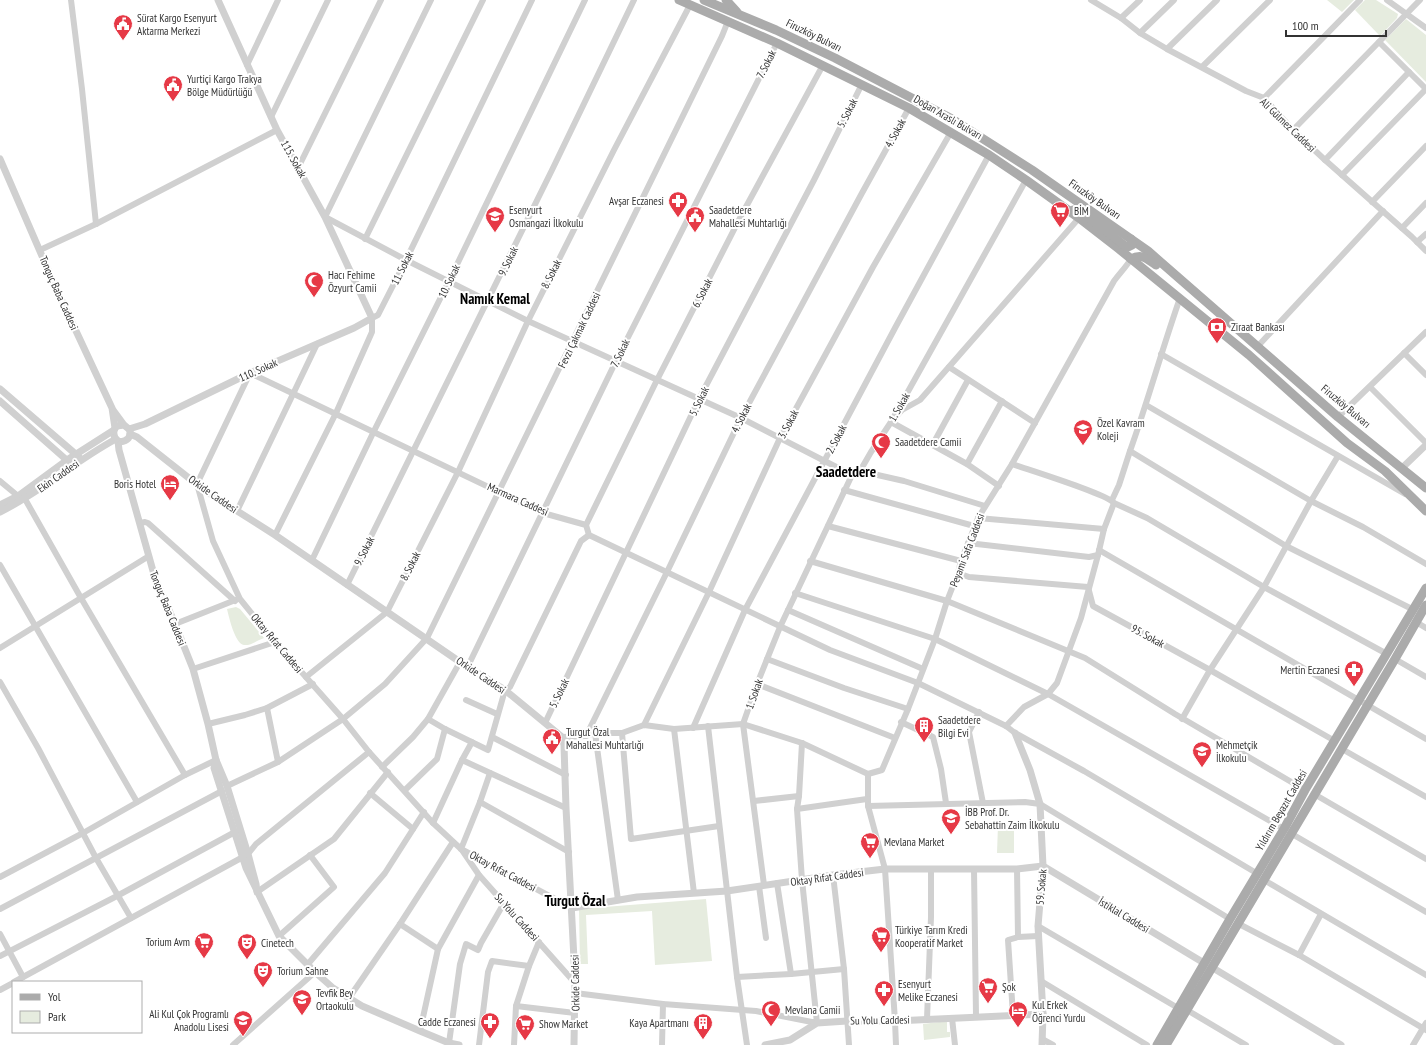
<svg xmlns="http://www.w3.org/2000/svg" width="1426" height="1045" viewBox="0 0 1426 1045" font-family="'PT Sans Narrow',sans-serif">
<rect width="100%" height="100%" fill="#fff"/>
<g fill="#e6ecdf">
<path d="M1327,0H1354L1342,12Z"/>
<path d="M1365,0H1376L1398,14L1397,18L1380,36L1355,10Z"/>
<path d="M1406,19L1426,35V82L1385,40Z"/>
<path d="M236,607L240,609L264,638C258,640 250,646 244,645C235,644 229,617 227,609Z"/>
<path d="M998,825H1014V853H997Z"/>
<path d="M706,899L712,961L655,965L652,911L586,915L588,964H580L579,909Z"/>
<path d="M947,1021V1032H950V1037L924,1040L923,1024Z"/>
</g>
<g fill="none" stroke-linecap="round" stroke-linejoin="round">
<g stroke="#d0d0d0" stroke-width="6">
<path d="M71,0L82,89L96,224"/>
<path d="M431,0L325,217L406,260L528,321L741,418L852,475"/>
<path d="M1091,0L1121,18L1140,33L1167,49L1246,91L1264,98L1293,130L1325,160L1412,237L1426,251"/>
<path d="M1387,0L1426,28"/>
<path d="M1121,18L1140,0"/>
<path d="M1140,33L1174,0"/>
<path d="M1379,42L1426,89"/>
<path d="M1167,49L1217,0"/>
<path d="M247,65L278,0"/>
<path d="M1202,67L1270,0"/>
<path d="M1264,98L1360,0"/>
<path d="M271,117L328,0"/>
<path d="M1293,130L1420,0"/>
<path d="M1325,160L1409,72"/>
<path d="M298,168L381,0"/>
<path d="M1342,175L1426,89"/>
<path d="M1372,202L1426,146"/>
<path d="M1402,228L1426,203"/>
<path d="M365,239L483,0"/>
<path d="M1417,242L1426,234"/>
<path d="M40,250L96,224L277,130"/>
<path d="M1180,298C1162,349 1148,401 1130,451L1286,546L1414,610"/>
<path d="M1258,346L1383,211"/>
<path d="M1404,353L1426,375"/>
<path d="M1161,354L1405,494"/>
<path d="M949,367L1035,423"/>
<path d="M1370,387L1426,443"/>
<path d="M1146,405L1311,501L1363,527L1426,564"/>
<path d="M1338,417L1426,332"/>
<path d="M933,444L968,380"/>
<path d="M967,464L1002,401"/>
<path d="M1012,464C1029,470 1107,494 1114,503L1147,518L1264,587L1387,654"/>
<path d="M860,471L904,481L985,506"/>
<path d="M0,481L18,496"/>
<path d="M999,486L967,464L891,422L902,410L920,400L1079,218"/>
<path d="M844,490L974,526"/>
<path d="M25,499L81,598L185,775"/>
<path d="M1112,500L1119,485L1130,451"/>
<path d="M237,511L317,344"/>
<path d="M978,518L1104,529"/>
<path d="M140,523L145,522L148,523L235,601"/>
<path d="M586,525L657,380L741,216L823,65"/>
<path d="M828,526L961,561"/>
<path d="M275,535L336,413L372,332V318L378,315L406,260L532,0"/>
<path d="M968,543L1089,557L1098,555L1104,529L1114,503"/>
<path d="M1099,550L1426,739"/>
<path d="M312,560L374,431L449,281L585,0"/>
<path d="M810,561L947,601L1085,658L1175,714L1305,790"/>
<path d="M0,565L137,802"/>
<path d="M958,573L969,577L1088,587L1093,606L1210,670L1335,741"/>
<path d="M347,585L552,170L634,0"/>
<path d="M795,593L935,639L962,652L1048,694L1284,829"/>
<path d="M788,610L923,669"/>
<path d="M1416,622L1426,628"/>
<path d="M175,624L238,599"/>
<path d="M0,648L149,556"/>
<path d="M767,659L844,688L908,709"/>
<path d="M1395,659L1426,677"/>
<path d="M468,666L616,361L777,43"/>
<path d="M193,669L275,642"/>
<path d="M306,677L387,612L458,472L528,321L614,150L690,5"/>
<path d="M0,682L38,748L96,858L131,918"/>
<path d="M757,684L895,738"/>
<path d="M466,700L497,714"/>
<path d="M267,708L278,762"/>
<path d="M979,712L969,732L983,803"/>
<path d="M428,719L445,729L488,750L505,690L510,687L581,541L589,535"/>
<path d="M1182,719L1210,670L1264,587L1311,501L1338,456"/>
<path d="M901,722L933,737L941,769L946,803"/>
<path d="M545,723L699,399L814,180L862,84"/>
<path d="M208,724L245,715L267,708L313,684"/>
<path d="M644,725L709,592L780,438L873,267L951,132"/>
<path d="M708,726L737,977L747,1045"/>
<path d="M1006,726L1024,707L1048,694L1057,683L1081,618L1098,555"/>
<path d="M693,728L745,610L895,328L989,155"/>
<path d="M674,729L694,893"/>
<path d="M595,733L618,900"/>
<path d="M622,733L631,839L719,826"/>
<path d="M586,736L667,572L741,418L862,193L909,108"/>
<path d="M492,737L566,775"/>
<path d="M562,737L586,736L595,733H622L644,725L674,729L743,724L802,743L868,774"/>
<path d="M1342,749L1426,797"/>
<path d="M462,760L566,808"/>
<path d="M382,767L413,737L428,719L460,662"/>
<path d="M868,774L882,770L908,709L935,639L947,601L958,573L961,561L978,518L1012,464L1114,281C1120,273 1126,267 1131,259"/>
<path d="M868,774V806L885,869L895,1021L896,1045"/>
<path d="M227,786L278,762L343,719L385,684L427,638L722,36L728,21"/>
<path d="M405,790L437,759L445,729"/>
<path d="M370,793L413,829"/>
<path d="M1314,794L1426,859"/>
<path d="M754,801L799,796"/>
<path d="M480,802L569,852"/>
<path d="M868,806L1025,802L1040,804L1230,919"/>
<path d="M797,809L867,799"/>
<path d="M433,823L462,760L472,742"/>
<path d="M1292,834L1426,912"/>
<path d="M461,849L480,802L490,773"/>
<path d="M462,850L479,875L575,983"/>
<path d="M248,854L256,844L369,752"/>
<path d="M974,869L976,1016"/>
<path d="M833,875L844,969L849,1045"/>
<path d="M0,877L83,833L185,775L216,760"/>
<path d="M1264,880L1426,975"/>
<path d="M777,883L791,974"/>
<path d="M764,885L743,724L757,684L780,627L852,475L860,471L871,452L891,422L1026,180"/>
<path d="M759,886L766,938"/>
<path d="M257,892L334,839L388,772"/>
<path d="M572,908L461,849L433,823L369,752L343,719L275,642L240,599L213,541L197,484L250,373L543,513L586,525L589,535L830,650L918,683L1006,726L1015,733L1084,771L1258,874"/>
<path d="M0,909L222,791"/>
<path d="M400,924L438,949"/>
<path d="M1239,924L1299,955L1426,1030"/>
<path d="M1038,926L1178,1008"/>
<path d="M0,934L23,977"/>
<path d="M279,936L334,887L310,855"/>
<path d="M1018,937L1038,936"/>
<path d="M1299,955L1321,914"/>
<path d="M0,956L117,896L235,832"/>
<path d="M308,964L385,873L424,812"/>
<path d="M737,977L791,974L844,969"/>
<path d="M1041,981L1147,1045"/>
<path d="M14,982L243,857"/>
<path d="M0,990L13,983"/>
<path d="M575,993L663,1004L756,1011L817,1023L802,880L797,809L799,796L802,743"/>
<path d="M349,998L400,924L453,842"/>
<path d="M516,1006L575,1013"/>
<path d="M1187,1010L1246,1045"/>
<path d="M1013,1015L1008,940L1018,937L1017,869"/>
<path d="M952,1018L955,1045"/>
<path d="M927,1019L931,917V870"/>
<path d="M420,1031L438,949L479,875"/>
<path d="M1042,1039L1053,1045"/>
<path d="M449,1043L460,964L466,944L478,950L481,943L504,903"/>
<path d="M233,1045L315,972"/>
<path d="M479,1045L488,972L492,961L529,966"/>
<path d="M514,1045L516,1006L529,966L539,942"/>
<path d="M662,1045L663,1004"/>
<path d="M1413,1045L1426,1023"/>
</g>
<g stroke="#d0d0d0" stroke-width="7">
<path d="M0,159L55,286L112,408L115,428"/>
<path d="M0,389L79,457"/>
<path d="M0,401L70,463"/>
<path d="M113,410L124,425L130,430C131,437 128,441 120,442C115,440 113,436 114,430L117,426L124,425"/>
<path d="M129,429L145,424L250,373L354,328L372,318L325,217L277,130L218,0"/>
<path d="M130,434L137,437L204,490L275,535L460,662L505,690L562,737L564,745L566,808L575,978L574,1045"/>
<path d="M118,441L119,450L155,578L175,624L193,669L208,724L216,760L227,786L248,854L256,884L257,892"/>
<path d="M1402,468L1426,445"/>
<path d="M0,505L18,496L67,460L114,430"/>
<path d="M0,512C41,492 75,461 116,439"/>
<path d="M1015,733L1030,770L1040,804L1043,866L1038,926L1043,1014L1042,1045"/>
<path d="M216,760L214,768L246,868L279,936L315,972L333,988L349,998L362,1006L420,1031L449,1043L459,1045"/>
<path d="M1043,866L1204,963"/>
<path d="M572,908L637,897L727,891L833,875L885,869H1017L1043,866"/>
<path d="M1213,968L1341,1045"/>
<path d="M765,1045L790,1040L817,1023L847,1021H895L1043,1014"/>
</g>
<g stroke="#ababab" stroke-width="9">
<path d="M679,0L777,43L909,108L989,155L1026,180L1079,218L1119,249L1249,355L1347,443L1385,471L1426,511"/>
<path d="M704,0L776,30L835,58L952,119L1032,170L1148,251L1338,417L1426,488"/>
<path d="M726,0L737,12"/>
<path d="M1073,210L1085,214L1125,246L1128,247L1132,245L1131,239"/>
<path d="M1131,259C1142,253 1147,259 1156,265"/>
<path d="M1157,1045L1230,919L1284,829L1305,790L1426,588"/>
<path d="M1166,1045L1395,659L1426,605"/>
</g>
</g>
<defs>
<symbol id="civic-pin" viewBox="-11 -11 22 30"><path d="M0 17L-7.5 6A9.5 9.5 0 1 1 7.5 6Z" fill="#e63946" stroke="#fff"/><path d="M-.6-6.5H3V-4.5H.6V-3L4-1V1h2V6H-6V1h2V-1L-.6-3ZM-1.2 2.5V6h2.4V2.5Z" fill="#fff"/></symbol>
<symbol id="pharmacy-pin" viewBox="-11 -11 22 30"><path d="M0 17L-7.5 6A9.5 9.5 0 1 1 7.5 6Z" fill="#e63946" stroke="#fff"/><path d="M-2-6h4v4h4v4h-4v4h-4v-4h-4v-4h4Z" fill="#fff"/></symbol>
<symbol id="supermarket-pin" viewBox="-11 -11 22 30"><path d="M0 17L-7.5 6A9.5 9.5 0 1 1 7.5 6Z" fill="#e63946" stroke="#fff"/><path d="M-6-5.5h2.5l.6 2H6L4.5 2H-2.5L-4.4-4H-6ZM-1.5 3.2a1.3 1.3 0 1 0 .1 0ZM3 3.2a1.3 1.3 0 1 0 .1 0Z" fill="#fff"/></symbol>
<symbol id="school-pin" viewBox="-11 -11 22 30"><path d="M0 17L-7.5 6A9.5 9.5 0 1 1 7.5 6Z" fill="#e63946" stroke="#fff"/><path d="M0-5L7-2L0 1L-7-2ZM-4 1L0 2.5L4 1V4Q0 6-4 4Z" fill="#fff"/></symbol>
<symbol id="mosque-pin" viewBox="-11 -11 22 30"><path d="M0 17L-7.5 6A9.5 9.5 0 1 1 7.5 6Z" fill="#e63946" stroke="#fff"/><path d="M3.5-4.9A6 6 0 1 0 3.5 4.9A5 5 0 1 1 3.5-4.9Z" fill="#fff"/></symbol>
<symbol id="bank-pin" viewBox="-11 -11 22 30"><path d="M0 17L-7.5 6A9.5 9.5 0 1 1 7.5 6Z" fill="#e63946" stroke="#fff"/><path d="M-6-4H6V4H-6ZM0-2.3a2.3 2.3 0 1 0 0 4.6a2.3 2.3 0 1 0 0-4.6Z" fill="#fff"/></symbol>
<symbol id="hotel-pin" viewBox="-11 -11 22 30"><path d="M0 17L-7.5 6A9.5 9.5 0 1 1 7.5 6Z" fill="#e63946" stroke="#fff"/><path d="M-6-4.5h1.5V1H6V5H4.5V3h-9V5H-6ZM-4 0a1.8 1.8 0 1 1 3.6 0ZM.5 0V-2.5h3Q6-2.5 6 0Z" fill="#fff"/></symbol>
<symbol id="building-pin" viewBox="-11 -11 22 30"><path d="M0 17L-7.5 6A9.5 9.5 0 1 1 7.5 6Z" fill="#e63946" stroke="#fff"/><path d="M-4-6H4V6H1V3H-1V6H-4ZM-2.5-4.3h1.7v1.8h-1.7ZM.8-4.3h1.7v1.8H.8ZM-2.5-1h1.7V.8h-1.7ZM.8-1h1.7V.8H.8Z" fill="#fff"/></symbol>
<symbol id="theatre-pin" viewBox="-11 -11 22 30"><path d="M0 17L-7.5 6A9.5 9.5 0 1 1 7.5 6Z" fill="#e63946" stroke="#fff"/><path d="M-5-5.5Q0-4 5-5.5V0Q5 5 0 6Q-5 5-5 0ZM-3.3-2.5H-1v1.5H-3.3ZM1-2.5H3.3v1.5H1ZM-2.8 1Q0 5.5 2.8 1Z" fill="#fff"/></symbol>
</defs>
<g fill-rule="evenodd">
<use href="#civic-pin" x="112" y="13" width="22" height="30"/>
<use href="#civic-pin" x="162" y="74" width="22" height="30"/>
<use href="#pharmacy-pin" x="667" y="190" width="22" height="30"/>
<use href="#supermarket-pin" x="1049" y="200" width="22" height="30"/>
<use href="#school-pin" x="484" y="205" width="22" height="30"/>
<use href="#civic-pin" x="684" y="205" width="22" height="30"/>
<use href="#mosque-pin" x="303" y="270" width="22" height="30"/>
<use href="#bank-pin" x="1206" y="316" width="22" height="30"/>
<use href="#school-pin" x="1072" y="418" width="22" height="30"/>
<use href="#mosque-pin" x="870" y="431" width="22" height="30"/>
<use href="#hotel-pin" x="159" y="473" width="22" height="30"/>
<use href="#pharmacy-pin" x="1343" y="659" width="22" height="30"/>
<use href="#building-pin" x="913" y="715" width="22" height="30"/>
<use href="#civic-pin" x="541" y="727" width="22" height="30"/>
<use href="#school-pin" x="1191" y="740" width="22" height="30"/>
<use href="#school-pin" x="940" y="807" width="22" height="30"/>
<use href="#supermarket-pin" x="859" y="831" width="22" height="30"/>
<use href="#supermarket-pin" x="870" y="925" width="22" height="30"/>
<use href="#supermarket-pin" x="193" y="931" width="22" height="30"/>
<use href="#theatre-pin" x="236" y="932" width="22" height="30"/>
<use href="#theatre-pin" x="252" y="960" width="22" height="30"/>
<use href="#supermarket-pin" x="977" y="976" width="22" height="30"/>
<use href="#pharmacy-pin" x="873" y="979" width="22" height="30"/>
<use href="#school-pin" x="291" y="988" width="22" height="30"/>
<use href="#mosque-pin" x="760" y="999" width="22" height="30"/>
<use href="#hotel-pin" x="1007" y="1000" width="22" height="30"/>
<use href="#school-pin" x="232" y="1009" width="22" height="30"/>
<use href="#pharmacy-pin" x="479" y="1011" width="22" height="30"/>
<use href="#building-pin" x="692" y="1012" width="22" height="30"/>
<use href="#supermarket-pin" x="514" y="1013" width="22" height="30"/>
</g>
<g text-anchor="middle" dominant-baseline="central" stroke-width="4" stroke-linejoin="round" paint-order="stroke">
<g font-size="11" fill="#333" stroke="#fff" text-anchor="start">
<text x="137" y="18">Sürat Kargo Esenyurt<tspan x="137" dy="13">Aktarma Merkezi</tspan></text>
<text x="187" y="79">Yurtiçi Kargo Trakya<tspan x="187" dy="13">Bölge Müdürlüğü</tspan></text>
<text x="664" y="201" text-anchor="end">Avşar Eczanesi</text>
<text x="509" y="210">Esenyurt<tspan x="509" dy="13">Osmangazi İlkokulu</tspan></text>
<text x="709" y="210">Saadetdere<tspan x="709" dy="13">Mahallesi Muhtarlığı</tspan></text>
<text x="1074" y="211">BİM</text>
<text x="328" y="275">Hacı Fehime<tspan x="328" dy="13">Özyurt Camii</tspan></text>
<text x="1231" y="327">Ziraat Bankası</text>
<text x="1097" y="423">Özel Kavram<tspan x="1097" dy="13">Koleji</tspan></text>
<text x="895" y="442">Saadetdere Camii</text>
<text x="156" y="484" text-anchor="end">Boris Hotel</text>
<text x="1340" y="670" text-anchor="end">Mertin Eczanesi</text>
<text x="938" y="720">Saadetdere<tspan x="938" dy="13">Bilgi Evi</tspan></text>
<text x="566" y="732">Turgut Özal<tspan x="566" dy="13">Mahallesi Muhtarlığı</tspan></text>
<text x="1216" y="745">Mehmetçik<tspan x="1216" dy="13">İlkokulu</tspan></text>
<text x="965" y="812">İBB Prof. Dr.<tspan x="965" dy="13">Sebahattin Zaim İlkokulu</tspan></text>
<text x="884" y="842">Mevlana Market</text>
<text x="895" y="930">Türkiye Tarım Kredi<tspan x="895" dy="13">Kooperatif Market</tspan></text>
<text x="190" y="942" text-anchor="end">Torium Avm</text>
<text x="261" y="943">Cinetech</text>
<text x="277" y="971">Torium Sahne</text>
<text x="898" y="984">Esenyurt<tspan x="898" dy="13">Melike Eczanesi</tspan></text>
<text x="1002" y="987">Şok</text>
<text x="316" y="993">Tevfik Bey<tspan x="316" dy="13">Ortaokulu</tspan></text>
<text x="1032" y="1005">Kul Erkek<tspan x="1032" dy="13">Öğrenci Yurdu</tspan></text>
<text x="785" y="1010">Mevlana Camii</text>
<text x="229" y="1014" text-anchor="end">Ali Kul Çok Programlı<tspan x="229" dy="13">Anadolu Lisesi</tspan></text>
<text x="476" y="1022" text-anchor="end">Cadde Eczanesi</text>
<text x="689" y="1023" text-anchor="end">Kaya Apartmanı</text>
<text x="539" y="1024">Show Market</text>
</g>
<g font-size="11" fill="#333" stroke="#fff">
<text transform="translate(814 35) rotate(26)">Firuzköy Bulvarı</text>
<text transform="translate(766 64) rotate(-63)">7. Sokak</text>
<text transform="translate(847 113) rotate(-63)">5. Sokak</text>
<text transform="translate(948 117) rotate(30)">Doğan Araslı Bulvarı</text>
<text transform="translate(1288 125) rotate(44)">Ali Gülmez Caddesi</text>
<text transform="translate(895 133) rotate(-61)">4. Sokak</text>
<text transform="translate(294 159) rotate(61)">115. Sokak</text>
<text transform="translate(1095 199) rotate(35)">Firuzköy Bulvarı</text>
<text transform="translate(508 261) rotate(-64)">9. Sokak</text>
<text transform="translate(402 268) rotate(-63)">11. Sokak</text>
<text transform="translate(551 274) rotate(-63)">8. Sokak</text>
<text transform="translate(449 281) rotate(-64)">10. Sokak</text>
<text transform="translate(59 293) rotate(66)">Tonguç Baba Caddesi</text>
<text transform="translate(702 293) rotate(-63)">6. Sokak</text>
<text transform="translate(579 330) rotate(-64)">Fevzi Çakmak Caddesi</text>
<text transform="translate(620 353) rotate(-64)">7. Sokak</text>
<text transform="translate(258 370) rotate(-24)">110. Sokak</text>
<text transform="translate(699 401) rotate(-64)">5. Sokak</text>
<text transform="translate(1346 406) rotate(40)">Firuzköy Bulvarı</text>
<text transform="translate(899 407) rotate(-60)">1. Sokak</text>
<text transform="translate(741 418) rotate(-63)">4. Sokak</text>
<text transform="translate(788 424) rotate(-62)">3. Sokak</text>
<text transform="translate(836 439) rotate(-62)">2. Sokak</text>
<text transform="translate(58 476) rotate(-35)">Ekin Caddesi</text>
<text transform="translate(213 494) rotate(35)">Orkide Caddesi</text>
<text transform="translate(518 499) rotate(24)">Marmara Caddesi</text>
<text transform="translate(967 550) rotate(-69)">Peyami Safa Caddesi</text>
<text transform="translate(364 551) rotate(-63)">9. Sokak</text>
<text transform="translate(410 566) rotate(-63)">8. Sokak</text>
<text transform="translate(168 608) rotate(68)">Tonguç Baba Caddesi</text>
<text transform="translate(1148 636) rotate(29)">95. Sokak</text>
<text transform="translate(277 643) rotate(50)">Oktay Rıfat Caddesi</text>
<text transform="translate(481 675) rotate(34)">Orkide Caddesi</text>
<text transform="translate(559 693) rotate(-64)">5. Sokak</text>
<text transform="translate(754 694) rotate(-70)">1. Sokak</text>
<text transform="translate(1281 810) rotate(-60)">Yıldırım Beyazıt Caddesi</text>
<text transform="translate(503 871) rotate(28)">Oktay Rıfat Caddesi</text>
<text transform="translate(827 877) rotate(-8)">Oktay Rıfat Caddesi</text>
<text transform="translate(1041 887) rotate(-85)">59. Sokak</text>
<text transform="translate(1124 915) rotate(31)">İstiklal Caddesi</text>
<text transform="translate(517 917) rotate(48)">Su Yolu Caddesi</text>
<text transform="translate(575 983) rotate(-91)">Orkide Caddesi</text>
<text transform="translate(880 1020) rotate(-1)">Su Yolu Caddesi</text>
</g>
<g font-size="15" font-weight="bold" fill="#000" stroke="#fff">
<text x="495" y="298">Namık Kemal</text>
<text x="846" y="471">Saadetdere</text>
<text x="575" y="900">Turgut Özal</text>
</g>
</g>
<rect x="12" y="981" width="130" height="52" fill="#ffffff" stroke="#adadad"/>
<rect x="20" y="994" width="20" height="6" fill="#ababab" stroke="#adadad"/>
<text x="48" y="1001" font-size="12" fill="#333333">Yol</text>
<rect x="20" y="1011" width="20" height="12" fill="#e6ecdf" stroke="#adadad"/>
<text x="48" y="1021" font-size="12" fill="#333333">Park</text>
<path d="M1286 30v6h100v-6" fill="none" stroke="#333333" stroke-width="2"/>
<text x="1292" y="30" font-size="12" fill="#333333" stroke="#ffffff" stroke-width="3" paint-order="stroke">100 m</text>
</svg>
